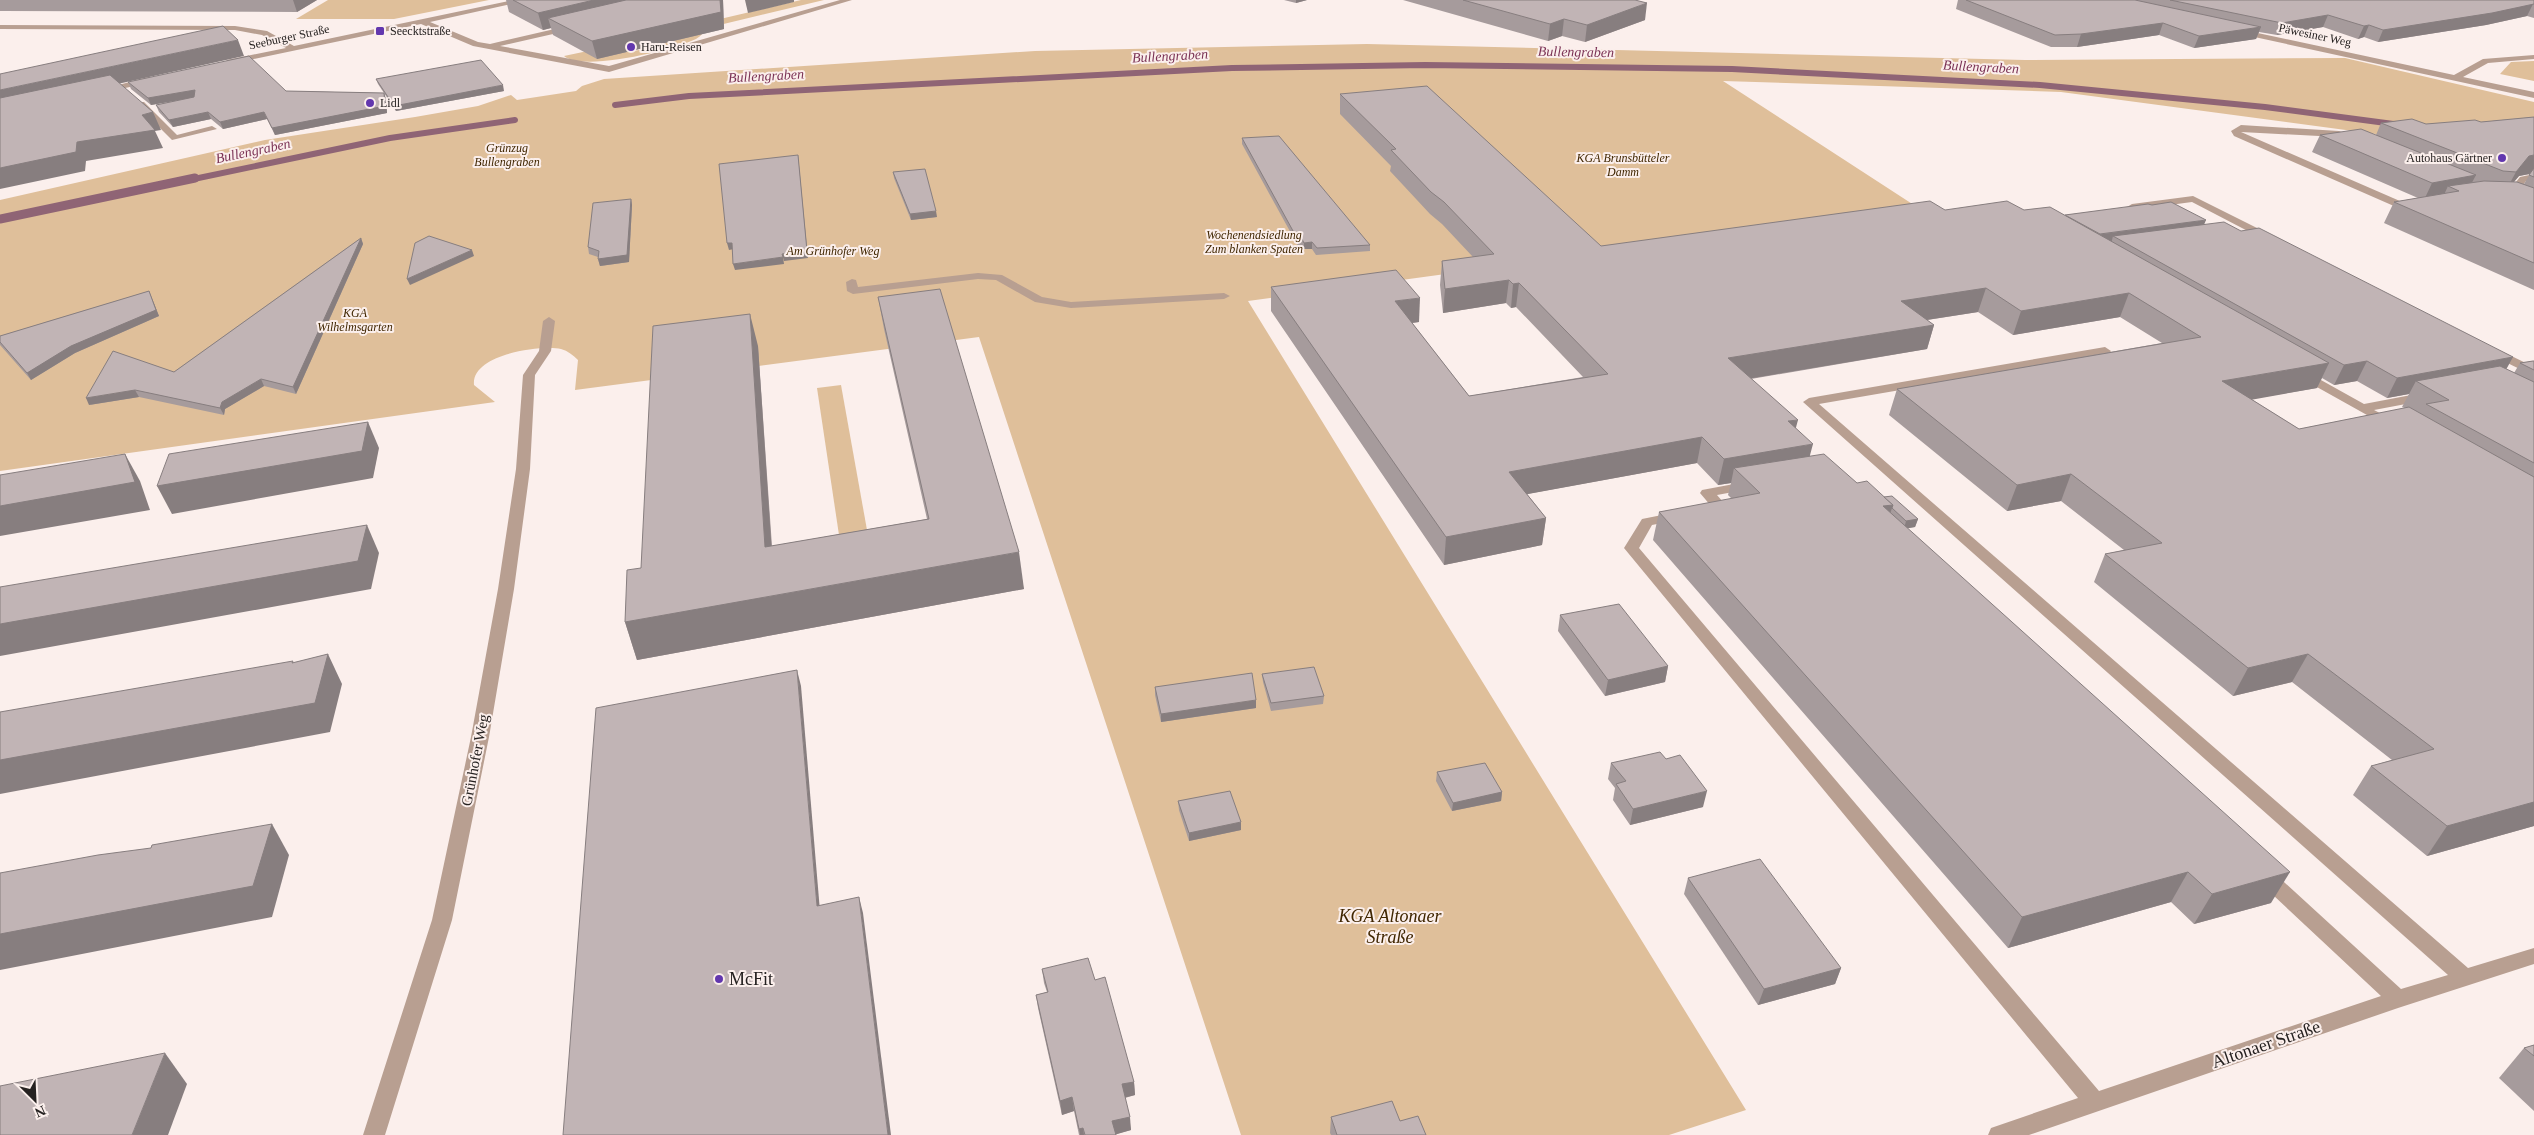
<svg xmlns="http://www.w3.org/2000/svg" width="2534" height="1135" viewBox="0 0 2534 1135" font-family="'Times New Roman',serif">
<rect width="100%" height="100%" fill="#fbefec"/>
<g fill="#dfbf9a">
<path d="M328,0H489L394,19H296Z"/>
<path d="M801,0H824L707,28C704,32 700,37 696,39C674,50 582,72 564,56L583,52H629L644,49L673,30Z"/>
<path d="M1367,44L2025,60L2345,58L2534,102V134L2383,135L2061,92L1723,81L1920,209L1248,301L1746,1110L1669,1135H1241L979,337L575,390L578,360C573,355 568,351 561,349C540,345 471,354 474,385L495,402L0,471V200L265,140L415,117L478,106L511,95L517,100L576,91L582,86L604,79L1035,51Z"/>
<path d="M2534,61V81L2500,74L2511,62Z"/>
<path d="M841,385L867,530L839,535L817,388Z"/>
</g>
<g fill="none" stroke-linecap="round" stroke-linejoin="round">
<g stroke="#8f6475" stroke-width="6">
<path d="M615,105L689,96L1232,68L1425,65L1732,69L2040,85L2265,107L2401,125"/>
<path d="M189,180L390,138L515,120"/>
</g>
<path stroke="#8f6475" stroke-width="9" d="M0,219L195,178"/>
<g fill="#b89f91" fill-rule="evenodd">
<path d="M514,0H529L430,22L478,42L490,44L572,25H575V29L500,46L609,66L840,0H852L609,72L473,46L421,24L230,64L226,62L227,60L286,48L262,35L235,30L0,29V25L235,26L267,31L294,46Z"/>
<path d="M2239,29L2454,75L2483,59L2534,55V59L2488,63L2463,77L2534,92V98L2236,33V29Z"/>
<path d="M149,77L152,78V82L103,93L99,90Z"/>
<path d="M138,102H144L177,135L212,126L217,129L172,140L138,106Z"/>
<path d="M2241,125L2339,131L2353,136V140L2338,137L2241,132L2416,208L2411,211L2403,210L2234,136L2231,131Z"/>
<path d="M2534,174V180L2526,181L2515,196L2534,204V211L2505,199L2504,197L2520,177Z"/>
<path d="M2193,196L2273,236L2274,238L2269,241L2265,240L2192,202L2132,210L2127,207L2132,204Z"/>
<path d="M978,273L1002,275L1042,297L1071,302L1224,293L1230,296L1224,299L1071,308L1035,302L996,280L978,279L853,294L847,291L846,282L852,279L856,280L858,287Z"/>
<path d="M549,317L555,321L551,351L535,375L530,469L514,589L489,737L452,920L385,1135H363L432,920L471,737L498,589L516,469L523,375L539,351L543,321Z"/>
<path d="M2105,347L2111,351L2109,354L1819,404L2468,968L2534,948V964L2398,1008L2029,1135H1988L1991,1128L2078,1098L1624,548L1642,519L1677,512L1682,513L1684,516L1682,519L1652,525L1639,548L2099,1091L2381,996L2258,881L2255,876L2258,871L2265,869L2272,871L2401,989L2448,975L1803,402L1809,398Z"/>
<path d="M2495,348L2534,367V376L2491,355L2489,352Z"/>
<path d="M2303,370L2364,404L2427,392L2433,396L2427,400L2374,410L2397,422L2399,425L2392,429L2299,377L2297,374L2299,371Z"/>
<path d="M1750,481L1755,482L1757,485L1755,488L1717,495L1729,509L1727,512L1707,513L1705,510L1711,506L1700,493L1702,490Z"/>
</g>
</g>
<g fill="#a69b9c" fill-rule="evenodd">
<path d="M0,0H317L297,12L0,11Z"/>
<path d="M506,0H723L724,29L597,59L553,35L551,28L543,30L509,12Z"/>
<path d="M1284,0H1307L1296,3Z"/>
<path d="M1403,0H1635L1645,20L1585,42L1562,36L1548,41Z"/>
<path d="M1958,0H2534V18L2527,16L2486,25L2378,42L2364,37L2358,39L2323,27L2277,35L2259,32L2256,39L2194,48L2159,35L2077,47H2051L1956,9Z"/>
<path d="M376,79L504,91L396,111L378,84Z"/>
<path d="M128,82L286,91L384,93L386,99L387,113L275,135L267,119L223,129L211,119L173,127L159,112L156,105L189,98L151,105L131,89Z"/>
<path d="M1340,94L1601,246L1945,210H2024L2065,215L2152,205L2204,224L2514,373L2520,363L2534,361V826L2427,856L2353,795L2371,766L2392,760L2292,682L2233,696L2094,582L2105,554L2124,550L2061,501L2007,511L1889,415L1897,389L2162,343L2120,317L2013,335L1978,312L1927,320L1934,325L1927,349L1751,379L1795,429L1810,456L1857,483L1884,497L1918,519L1915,527L1907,528L2271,903L2194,924L2171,902L2008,948L1653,540L1659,512L1732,499L1728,495L1731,483L1718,485L1697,463L1527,494L1546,518L1542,545L1444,565L1271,311V287L1419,322L1412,323L1469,396L1583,377L1516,307L1511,308L1506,303L1443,313L1440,285L1442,261L1473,257L1442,224L1430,214L1390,171L1391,166L1340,114ZM2322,378L2334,385L2357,381L2387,398L2409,394L2402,407L2405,408L2299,429L2251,399L2317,388Z"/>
<path d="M2534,117V290L2384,223L2394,202L2418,198L2312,152L2320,135H2376L2381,123L2426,124L2481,122ZM2530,174L2524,184L2514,182L2519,176Z"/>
<path d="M1242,138L1370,245V251L1316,255L1312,249H1304L1302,246H1298L1242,144Z"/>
<path d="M893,172L937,217L911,220L894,178Z"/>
<path d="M631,199L632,205L629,262L600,266L598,259V257L589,254L588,247Z"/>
<path d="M361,238L363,244L296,394L264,386L225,409L224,415L139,397L89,405L174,372Z"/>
<path d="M149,291L159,316L75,353L31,380L0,345V336Z"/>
<path d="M878,297L1024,589L637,660L625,622L641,568L758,346L772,546L927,519L884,329Z"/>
<path d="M1560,615L1668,666L1665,682L1605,696L1558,631Z"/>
<path d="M1262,674L1324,696L1323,704L1271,711L1263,682Z"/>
<path d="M1155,687L1256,708L1161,722L1155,695Z"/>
<path d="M1666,759L1703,807L1630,825L1613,800L1615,788L1608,779L1611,763Z"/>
<path d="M1437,772L1502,792L1501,801L1452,811L1436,781Z"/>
<path d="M1178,801L1241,830L1189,841L1179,810Z"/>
<path d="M1688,878L1841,968L1835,984L1758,1005L1684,894Z"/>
<path d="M1042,969L1095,980L1134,1082L1135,1095L1125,1098L1131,1130L1116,1134V1135H1079L1074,1111L1062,1115L1038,1008L1036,995L1047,992L1044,983Z"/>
<path d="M2534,1045V1111L2499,1078L2524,1048Z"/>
<path d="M1331,1117L1400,1121L1426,1135H1331L1330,1133Z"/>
</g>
<g fill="#877e7f">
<path d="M293,0H317L297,12Z"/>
<path d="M594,0H672L548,18L551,28L543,30L538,13Z"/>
<path d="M720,0H723L724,29L597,59L592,41Z"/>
<path d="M745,0H794V2L748,13Z"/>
<path d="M1296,0H1307L1296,3Z"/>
<path d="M1647,3L1645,20L1585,42L1587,25Z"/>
<path d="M2533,4L2527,16L2486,25L2378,42L2383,30Z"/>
<path d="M2328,15L2323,27L2277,35L2282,23Z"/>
<path d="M1564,19L1562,36L1548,41L1550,24Z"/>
<path d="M2163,23L2159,35L2077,47L2081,34Z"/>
<path d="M2369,25L2364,37L2358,39L2364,26Z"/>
<path d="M2261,27L2256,39L2194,48L2199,36Z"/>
<path d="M238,40L244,56L0,110V90Z"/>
<path d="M503,85L504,91L396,111L394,106Z"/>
<path d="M195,90L198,97L151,105L148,98Z"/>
<path d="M384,93L386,99L387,113L275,135L272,128Z"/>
<path d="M153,112L161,130L155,131L163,148L86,161L85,171L0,189V168L77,142L142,115Z"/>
<path d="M208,112L211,119L173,127L169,120Z"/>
<path d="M264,112L267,119L223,129L220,122Z"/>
<path d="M798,155L808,258L784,261L782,254Z"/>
<path d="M2534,155V173L2519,176L2505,192L2516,172L2529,156Z"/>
<path d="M2476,175L2467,192L2459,191L2448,186L2443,197L2424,200L2432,183Z"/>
<path d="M631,199L632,205L629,262L600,266L598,259Z"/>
<path d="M936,211L937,217L911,220L910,214Z"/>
<path d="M2206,220L2201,232L2113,236L2111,244L2096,235Z"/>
<path d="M361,238L363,244L296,394L293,387Z"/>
<path d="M1312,242V249H1304V243Z"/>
<path d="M727,243H732L734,249L729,250Z"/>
<path d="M472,250L474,256L410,285L407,279Z"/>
<path d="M783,257L784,264L735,270L733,264Z"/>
<path d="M1509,280L1506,303L1443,313L1445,289Z"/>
<path d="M1519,283L1516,307L1511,308L1513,284Z"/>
<path d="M1986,288L1978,312L1894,325L1901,301Z"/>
<path d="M149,291L159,316L75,353L31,380L27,373Z"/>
<path d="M2129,293L2120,317L2013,335L2021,311Z"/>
<path d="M1420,298L1419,322L1394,325L1395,301Z"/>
<path d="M750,314L758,346L774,584L765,547Z"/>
<path d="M1934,325L1927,349L1723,383L1728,358Z"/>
<path d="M2513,357L2502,377L2416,381L2409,394L2387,398L2397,378Z"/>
<path d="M2367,361L2357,381L2334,385L2344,365Z"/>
<path d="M2329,363L2317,388L2211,407L2222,381Z"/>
<path d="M261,379L264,386L225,409L224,415L220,408L222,402Z"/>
<path d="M135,390L139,397L89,405L86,398Z"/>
<path d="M1798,420L1791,446L1788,421Z"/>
<path d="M368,422L379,448L373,478L172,514L157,486Z"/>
<path d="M1702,437L1697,463L1506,498L1509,472Z"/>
<path d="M1813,444L1806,470L1734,468L1731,483L1718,485L1724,459Z"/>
<path d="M125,454L140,481L150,510L0,536V506Z"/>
<path d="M2071,474L2061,501L2007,511L2017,485Z"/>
<path d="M1893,505L1884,532L1883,506Z"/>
<path d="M1546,518L1542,545L1444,565L1446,537Z"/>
<path d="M1918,519L1915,527L1904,529L1906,521Z"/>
<path d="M367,525L379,553L371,589L0,656V624Z"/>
<path d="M1019,552L1024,589L637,660L625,622Z"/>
<path d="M328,654L342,684L330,732L0,794V760Z"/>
<path d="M2308,654L2292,682L2233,696L2248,668Z"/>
<path d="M1668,666L1665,682L1605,696L1608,680Z"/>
<path d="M797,670L801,686L821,923L817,906Z"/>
<path d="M1256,700V708L1161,722V714Z"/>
<path d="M1707,791L1703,807L1630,825L1633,809Z"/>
<path d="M1502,792L1501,801L1452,811L1453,803Z"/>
<path d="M2534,802V826L2427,856L2447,826Z"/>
<path d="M1241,822V830L1189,841V833Z"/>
<path d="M272,824L289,855L272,917L0,970V934Z"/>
<path d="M2188,872L2171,902L2008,948L2022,917Z"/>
<path d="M2290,872L2271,903L2194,924L2212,894Z"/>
<path d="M859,897L863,913L891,1135H888Z"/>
<path d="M1841,968L1835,984L1758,1005L1764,989Z"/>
<path d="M165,1053L187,1084L168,1135H132Z"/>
<path d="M1134,1082L1135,1095L1123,1098L1122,1084Z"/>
<path d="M1072,1097L1074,1111L1062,1115L1060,1101Z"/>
<path d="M1130,1117L1131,1130L1114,1135L1112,1121Z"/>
<path d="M1083,1128L1084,1135H1080L1079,1129Z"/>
</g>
<g fill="#c1b4b5" stroke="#877e7f">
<path d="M513,0H594L538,13Z"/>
<path d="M626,0H720L721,12L592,41L548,18Z"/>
<path d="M1463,0H1635L1647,3L1587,25L1564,19L1550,24Z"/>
<path d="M1966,0H2135L2261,27L2199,36L2163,23L2081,34L2055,35Z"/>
<path d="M2170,0H2534V4L2492,13L2383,30L2369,25L2364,26L2328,15L2282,23Z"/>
<path d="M223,26L238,40L0,90V74Z"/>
<path d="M249,56L286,91L384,93L385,106L272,128L264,112L220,122L208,112L169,120L156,105L194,97L195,90L148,98L128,82Z"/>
<path d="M481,60L503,85L394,106L376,79Z"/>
<path d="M110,75L153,112L142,115L155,130L77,142L76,152L0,168V98Z"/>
<path d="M1427,86L1601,246L1930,201L1945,210L2007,201L2024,210L2050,207L2329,363L2222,381L2299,429L2409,407L2534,477V802L2447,826L2371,766L2434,749L2308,654L2248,668L2105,554L2162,543L2071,474L2017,485L1897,389L2201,337L2129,293L2021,311L1986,288L1901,301L1934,325L1728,358L1798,420L1788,421L1813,444L1724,459L1702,437L1509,472L1546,518L1446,537L1271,287L1396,270L1420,298L1395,301L1469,396L1608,374L1519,283L1513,284L1509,280L1445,289L1442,261L1494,254L1444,202L1431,192L1391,150L1396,149L1340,94Z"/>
<path d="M2534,117V155L2529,156L2516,172L2503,171L2381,123L2412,119L2426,124L2475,120L2481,122Z"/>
<path d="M2361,129L2476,175L2432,183L2320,135Z"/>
<path d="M1279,136L1370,245L1317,248L1312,242L1304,243L1302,239L1298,240L1242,138Z"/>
<path d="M798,155L807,251L782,254L783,257L733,264L732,243H727L719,164Z"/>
<path d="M2534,168V177L2529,175Z"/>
<path d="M925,169L936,211L910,214L893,172Z"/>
<path d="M2484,181L2517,182L2534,188V263L2394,202L2459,191L2448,186Z"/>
<path d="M631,199L627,255L598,259L599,251L588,247L593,203Z"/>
<path d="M2171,202L2206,220L2100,234L2065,215L2148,204L2152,205Z"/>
<path d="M2224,222L2241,231L2259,228L2513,357L2397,378L2367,361L2344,365L2113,236Z"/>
<path d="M429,236L472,250L407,279L415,243Z"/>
<path d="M361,238L293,387L261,379L222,402L220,408L135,390L86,398L113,351L174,372Z"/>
<path d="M940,289L1019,552L625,622L627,570L641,568L653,326L750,314L765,547L929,519L878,297Z"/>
<path d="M149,291L156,310L71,346L27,373L0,342V336Z"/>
<path d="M2533,361H2534V370L2520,363Z"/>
<path d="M2500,366L2534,382V463L2426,404L2449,400L2416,381Z"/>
<path d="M368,422L362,451L157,486L169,454Z"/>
<path d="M125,454L135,482L0,506V475Z"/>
<path d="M1824,454L1857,483L1867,481L1893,505L1883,506L2290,872L2212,894L2188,872L2022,917L1659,512L1760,493L1734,468Z"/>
<path d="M1892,496L1918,519L1906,521L1892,508L1893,505L1884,497Z"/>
<path d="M367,525L358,561L0,624V587Z"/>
<path d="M1619,604L1668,666L1608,680L1560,615Z"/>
<path d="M328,654L315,703L0,760V712L293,661L292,663Z"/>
<path d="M1314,667L1324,696L1271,703L1262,674Z"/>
<path d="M797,670L817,906L859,897L888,1135H563L596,708Z"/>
<path d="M1252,673L1256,700L1161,714L1155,687Z"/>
<path d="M1660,752L1666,759L1680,755L1707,791L1633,809L1616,784L1626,781L1611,763Z"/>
<path d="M1485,763L1502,792L1453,803L1437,772Z"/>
<path d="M1230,791L1241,822L1189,833L1178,801Z"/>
<path d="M272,824L253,886L0,934V873L98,855L151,848L152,845Z"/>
<path d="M1760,859L1841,968L1764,989L1688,878Z"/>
<path d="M1088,958L1095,980L1105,977L1134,1082L1122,1084L1130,1117L1112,1121L1116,1135H1085L1083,1128L1079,1129L1072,1097L1060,1101L1036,995L1048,992L1042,969Z"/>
<path d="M2534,1045V1056L2524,1048Z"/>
<path d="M165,1053L132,1135H0V1086Z"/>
<path d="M1392,1101L1400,1121L1418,1116L1426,1135H1337L1331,1117Z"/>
</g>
<g fill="#6237ae" stroke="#fbefec" stroke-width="2">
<rect x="375" y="26" width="10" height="10" rx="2.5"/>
<circle cx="631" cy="47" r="5"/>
<circle cx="370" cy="103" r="5"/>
<circle cx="2502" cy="158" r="5"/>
<circle cx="719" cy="979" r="5"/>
</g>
<g text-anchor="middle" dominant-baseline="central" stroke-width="4" stroke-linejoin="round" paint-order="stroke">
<g font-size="12" fill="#252120" stroke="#fbefec" text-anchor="start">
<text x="390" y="31">Seecktstraße</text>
<text x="641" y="47">Haru-Reisen</text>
<text x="380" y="103">Lidl</text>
<text x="2492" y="158" text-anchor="end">Autohaus Gärtner</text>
</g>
<g font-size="12" fill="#252120" stroke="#fbefec">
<text transform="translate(2315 35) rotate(12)">Päwesiner Weg</text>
<text transform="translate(289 37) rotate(-12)">Seeburger Straße</text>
</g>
<g font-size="12" font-style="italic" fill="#402600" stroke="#fbefec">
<text x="507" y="148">Grünzug<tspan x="507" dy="14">Bullengraben</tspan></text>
<text x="1623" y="158">KGA Brunsbütteler<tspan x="1623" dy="14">Damm</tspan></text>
<text x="1254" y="235">Wochenendsiedlung<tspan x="1254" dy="14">Zum blanken Spaten</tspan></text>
<text x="833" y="251">Am Grünhofer Weg</text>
<text x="355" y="313">KGA<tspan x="355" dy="14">Wilhelmsgarten</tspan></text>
</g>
<g font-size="14" font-style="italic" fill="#7b3255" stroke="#fbefec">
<text transform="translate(1576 52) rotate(1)">Bullengraben</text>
<text transform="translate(1170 56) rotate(-3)">Bullengraben</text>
<text transform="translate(1981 67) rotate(3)">Bullengraben</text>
<text transform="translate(766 76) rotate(-3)">Bullengraben</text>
<text transform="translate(253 151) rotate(-12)">Bullengraben</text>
</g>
<g font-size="15" fill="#252120" stroke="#fbefec">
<text transform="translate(475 760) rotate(-79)">Grünhofer Weg</text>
</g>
<g font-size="18" font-style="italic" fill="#402600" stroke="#fbefec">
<text x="1390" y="916">KGA Altonaer<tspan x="1390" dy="21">Straße</tspan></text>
</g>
<g font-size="18" fill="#252120" stroke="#fbefec" text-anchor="start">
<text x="729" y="979">McFit</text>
</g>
<g font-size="18" fill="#252120" stroke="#fbefec">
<text transform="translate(2266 1044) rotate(-19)">Altonaer Straße</text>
</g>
</g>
<g transform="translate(35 1100) rotate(156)" stroke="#fbefec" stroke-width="4" paint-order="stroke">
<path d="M0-4L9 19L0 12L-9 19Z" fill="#252120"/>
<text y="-8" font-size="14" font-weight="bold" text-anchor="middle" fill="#252120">N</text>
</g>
</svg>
